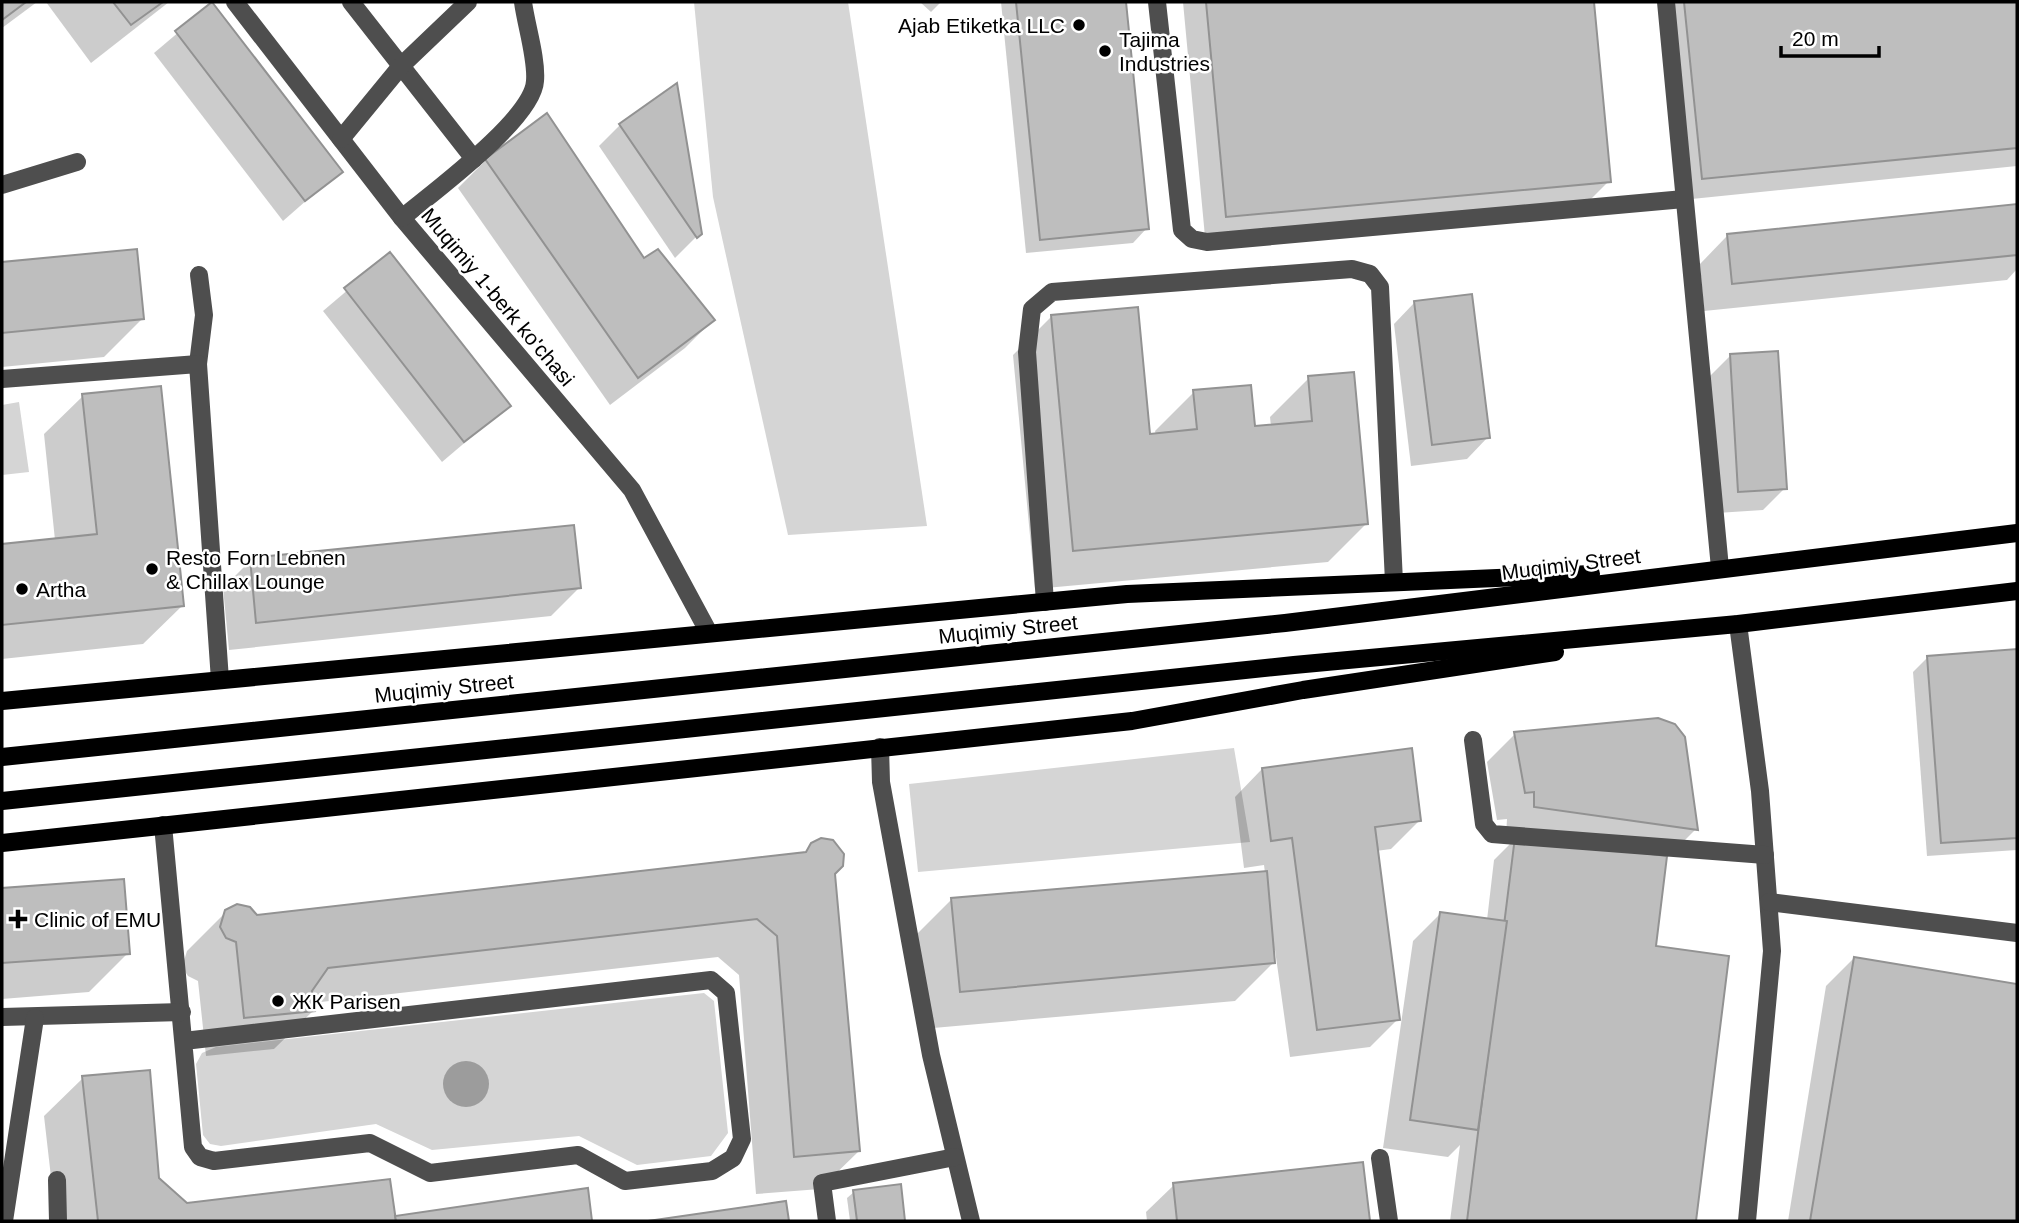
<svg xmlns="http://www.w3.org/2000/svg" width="2019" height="1223" viewBox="0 0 2019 1223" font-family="Arial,sans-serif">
<rect width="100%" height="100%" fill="#fff"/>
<g fill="#d5d5d5">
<path d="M694,2H848L927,526L788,535L713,197Z"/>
<path d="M19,402L29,472L2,475V405Z"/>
<path d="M1234,748L1250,842L918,872L909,784Z"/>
<path d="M704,993L714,1001L728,1133L711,1156L637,1165L579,1136L432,1150L376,1124L221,1146L210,1144L203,1135L196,1064L202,1053L216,1047Z"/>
</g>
<circle fill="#9c9c9c" cx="466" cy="1084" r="23"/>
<g fill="#0003">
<path d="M2,2H37L2,28Z"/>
<path d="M46,2H169L91,63Z"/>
<path d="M920,2H941L931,12Z"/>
<path d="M1001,2H1124L1147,228L1133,243L1026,253Z"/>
<path d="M1183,2H1592L1609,181L1587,203L1205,237Z"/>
<path d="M1661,2H2017V166L1682,200Z"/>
<path d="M212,4L340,171L283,221L154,53Z"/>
<path d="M620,125L700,233L675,258L599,146Z"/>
<path d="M486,160L643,260L713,320L685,348L610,405L458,188Z"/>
<path d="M2017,206V269L2007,280L1704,311L1700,264L1727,236Z"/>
<path d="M136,251L143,318L104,357L2,367V264Z"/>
<path d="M389,255L508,406L442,462L323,311Z"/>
<path d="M1415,302L1488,437L1467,459L1411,466L1394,324Z"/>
<path d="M1052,316L1148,436L1156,435L1155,431L1194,392L1254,428L1271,427L1270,417L1309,378L1367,523L1328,562L1035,589L1013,355Z"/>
<path d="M1731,355L1785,488L1763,510L1717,513L1709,377Z"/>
<path d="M83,396L182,606L143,644L2,659V546L55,540L44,434Z"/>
<path d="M251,560L579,588L551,616L229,650L223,588Z"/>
<path d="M2017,651V850L1927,856L1913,672L1927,658Z"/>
<path d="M1515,734L1696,829L1668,857H1665L1654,948L1727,957L1694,1221H1450L1460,1145L1448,1157L1383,1148L1413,941L1441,913L1487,920L1494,860L1518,836L1506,835L1507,819L1497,820L1487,762Z"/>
<path d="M1262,769L1419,821L1391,849L1376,851L1398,1019L1370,1047L1290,1057L1275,950H1272L1273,963L1235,1001L922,1029L913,938L952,899L1265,873L1264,865L1244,868L1235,797Z"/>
<path d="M833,874L859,1151L820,1189L756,1194L739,975L718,957L312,1003L313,1011L274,1049L206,1056L198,981L188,976L182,967L187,951L226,912L256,917Z"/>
<path d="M122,881L128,953L89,992L2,999V890Z"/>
<path d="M1854,958L2017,985V1221H1788L1826,986Z"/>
<path d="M83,1078L158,1179L187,1205L394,1220L586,1190L591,1221H56L44,1116Z"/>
<path d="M1362,1163L1368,1221H1147L1146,1212L1174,1185Z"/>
<path d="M900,1186L904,1221H850L847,1198L854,1192Z"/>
<path d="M785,1203L787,1221H660Z"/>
</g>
<g fill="#bebebe" stroke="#929292" stroke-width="2">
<path d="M2,2H26L2,20Z"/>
<path d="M113,2H163L131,25Z"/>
<path d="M212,2L343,172L305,201L175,31Z"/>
<path d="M1016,2H1126L1149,229L1040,240Z"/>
<path d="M1206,2H1594L1611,182L1226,217Z"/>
<path d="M1684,2H2017V148L1702,179Z"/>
<path d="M677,83L702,234L697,238L619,124Z"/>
<path d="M547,113L644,258L658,249L715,320L638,378L485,159Z"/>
<path d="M2017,204V255L1732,284L1727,234Z"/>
<path d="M137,249L144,319L2,333V262Z"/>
<path d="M390,252L511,406L464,442L344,288Z"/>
<path d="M1472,294L1490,438L1432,445L1414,301Z"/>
<path d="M1138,307L1150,434L1197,429L1193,390L1251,385L1255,426L1312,421L1308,376L1354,372L1368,524L1073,551L1051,315Z"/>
<path d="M1778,351L1787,489L1738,492L1730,354Z"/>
<path d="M161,386L184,606L2,625V544L97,534L82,394Z"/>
<path d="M574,525L581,588L256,623L250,558Z"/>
<path d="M2017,649V838L1941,843L1927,656Z"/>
<path d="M1658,718L1675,724L1685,737L1698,830L1534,807V792L1525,793L1514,732Z"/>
<path d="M1412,748L1421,821L1375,827L1400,1020L1317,1030L1292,838L1271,841L1262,768Z"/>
<path d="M1515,837L1667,856L1656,946L1729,956L1696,1221H1467Z"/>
<path d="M821,838L833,840L844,854L843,866L835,874L860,1151L794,1157L777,936L757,919L328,968L312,991L315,1011L244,1018L236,942L226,938L220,927L225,910L237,904L250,907L257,915L806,852L811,843Z"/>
<path d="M1267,871L1275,963L960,992L951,898Z"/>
<path d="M124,879L130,954L2,963V888Z"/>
<path d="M1440,912L1507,921L1478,1130L1410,1120Z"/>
<path d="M1854,957L2017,984V1221H1810Z"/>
<path d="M150,1070L159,1178L187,1203L390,1179L396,1221H98L82,1076Z"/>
<path d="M1363,1162L1370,1221H1177L1173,1183Z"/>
<path d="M901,1184L905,1221H857L853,1190Z"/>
<path d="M588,1188L592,1221H396L395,1216Z"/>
<path d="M786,1201L789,1221H648Z"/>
</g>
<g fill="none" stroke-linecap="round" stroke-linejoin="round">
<g stroke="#4e4e4e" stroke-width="18">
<path d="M235,2L402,218L632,490L709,633"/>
<path d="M351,2L474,159"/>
<path d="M1157,2L1182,230L1192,239L1207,242L1684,199"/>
<path d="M1666,2L1720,568"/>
<path d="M341,139L401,66L468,2"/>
<path d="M2,185L77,162"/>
<path d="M402,218C432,193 533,119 535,81C537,59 526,25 523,2"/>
<path d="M198,364L204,315L199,275"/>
<path d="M2,379L198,364L220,680"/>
<path d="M1045,602L1027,352L1032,309L1052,292L1352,269L1370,274L1380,287L1394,582"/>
<path d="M1738,624L1760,791L1772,951L1747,1221"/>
<path d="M1473,740L1484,824L1492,834L1765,855"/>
<path d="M880,747L881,782L931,1055L971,1221"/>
<path d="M163,825L193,1147L200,1157L214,1161L370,1143L430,1173L578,1155L625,1181L712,1171L733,1158L742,1139L726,993L711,980L184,1041"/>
<path d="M1769,902L2017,933"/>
<path d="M2,1017L182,1012"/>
<path d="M1380,1158L1389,1221"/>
<path d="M57,1180L58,1221"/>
<path d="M4,1221L35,1018"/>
<path d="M827,1221L822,1183L955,1157"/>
</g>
<g stroke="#000" stroke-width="18">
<path d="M2,701L1127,594L1591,574"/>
<path d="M2,757L1285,623L2017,533"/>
<path d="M2,801L1294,665L1738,624L2017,591"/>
<path d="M2,843L1132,721L1303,690L1555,652"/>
</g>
</g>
<g fill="#000" stroke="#fff" stroke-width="2.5">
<circle cx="1079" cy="25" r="7"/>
<circle cx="1105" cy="51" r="7"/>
<circle cx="152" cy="569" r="7"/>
<circle cx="22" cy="589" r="7"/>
<path d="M14.5 908.5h7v7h7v7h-7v7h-7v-7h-7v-7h7z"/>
<circle cx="278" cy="1001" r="7"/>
</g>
<g text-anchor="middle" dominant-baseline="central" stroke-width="5" stroke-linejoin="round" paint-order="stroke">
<g font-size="21" fill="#000" stroke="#fff" text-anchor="start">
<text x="1065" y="25" text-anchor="end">Ajab Etiketka LLC</text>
<text x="1119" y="39">Tajima<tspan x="1119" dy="24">Industries</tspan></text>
<text x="166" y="557">Resto Forn Lebnen<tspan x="166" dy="24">&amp; Chillax Lounge</tspan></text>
<text x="36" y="589">Artha</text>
<text x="34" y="919">Clinic of EMU</text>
<text x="292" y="1001">ЖК Parisen</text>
</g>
<g font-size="21" fill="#000" stroke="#fff">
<text transform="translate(498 297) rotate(50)">Muqimiy 1-berk ko'chasi</text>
<text transform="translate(1571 564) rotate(-7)">Muqimiy Street</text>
<text transform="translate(1008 629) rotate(-6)">Muqimiy Street</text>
<text transform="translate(444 688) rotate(-6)">Muqimiy Street</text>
</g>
</g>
<rect width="2019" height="1223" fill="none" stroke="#000000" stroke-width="7"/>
<path d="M1781 46v10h98v-10" fill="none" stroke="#000000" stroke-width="3.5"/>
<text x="1792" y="46" font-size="21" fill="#000000" stroke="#ffffff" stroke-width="5" paint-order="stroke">20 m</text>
</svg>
